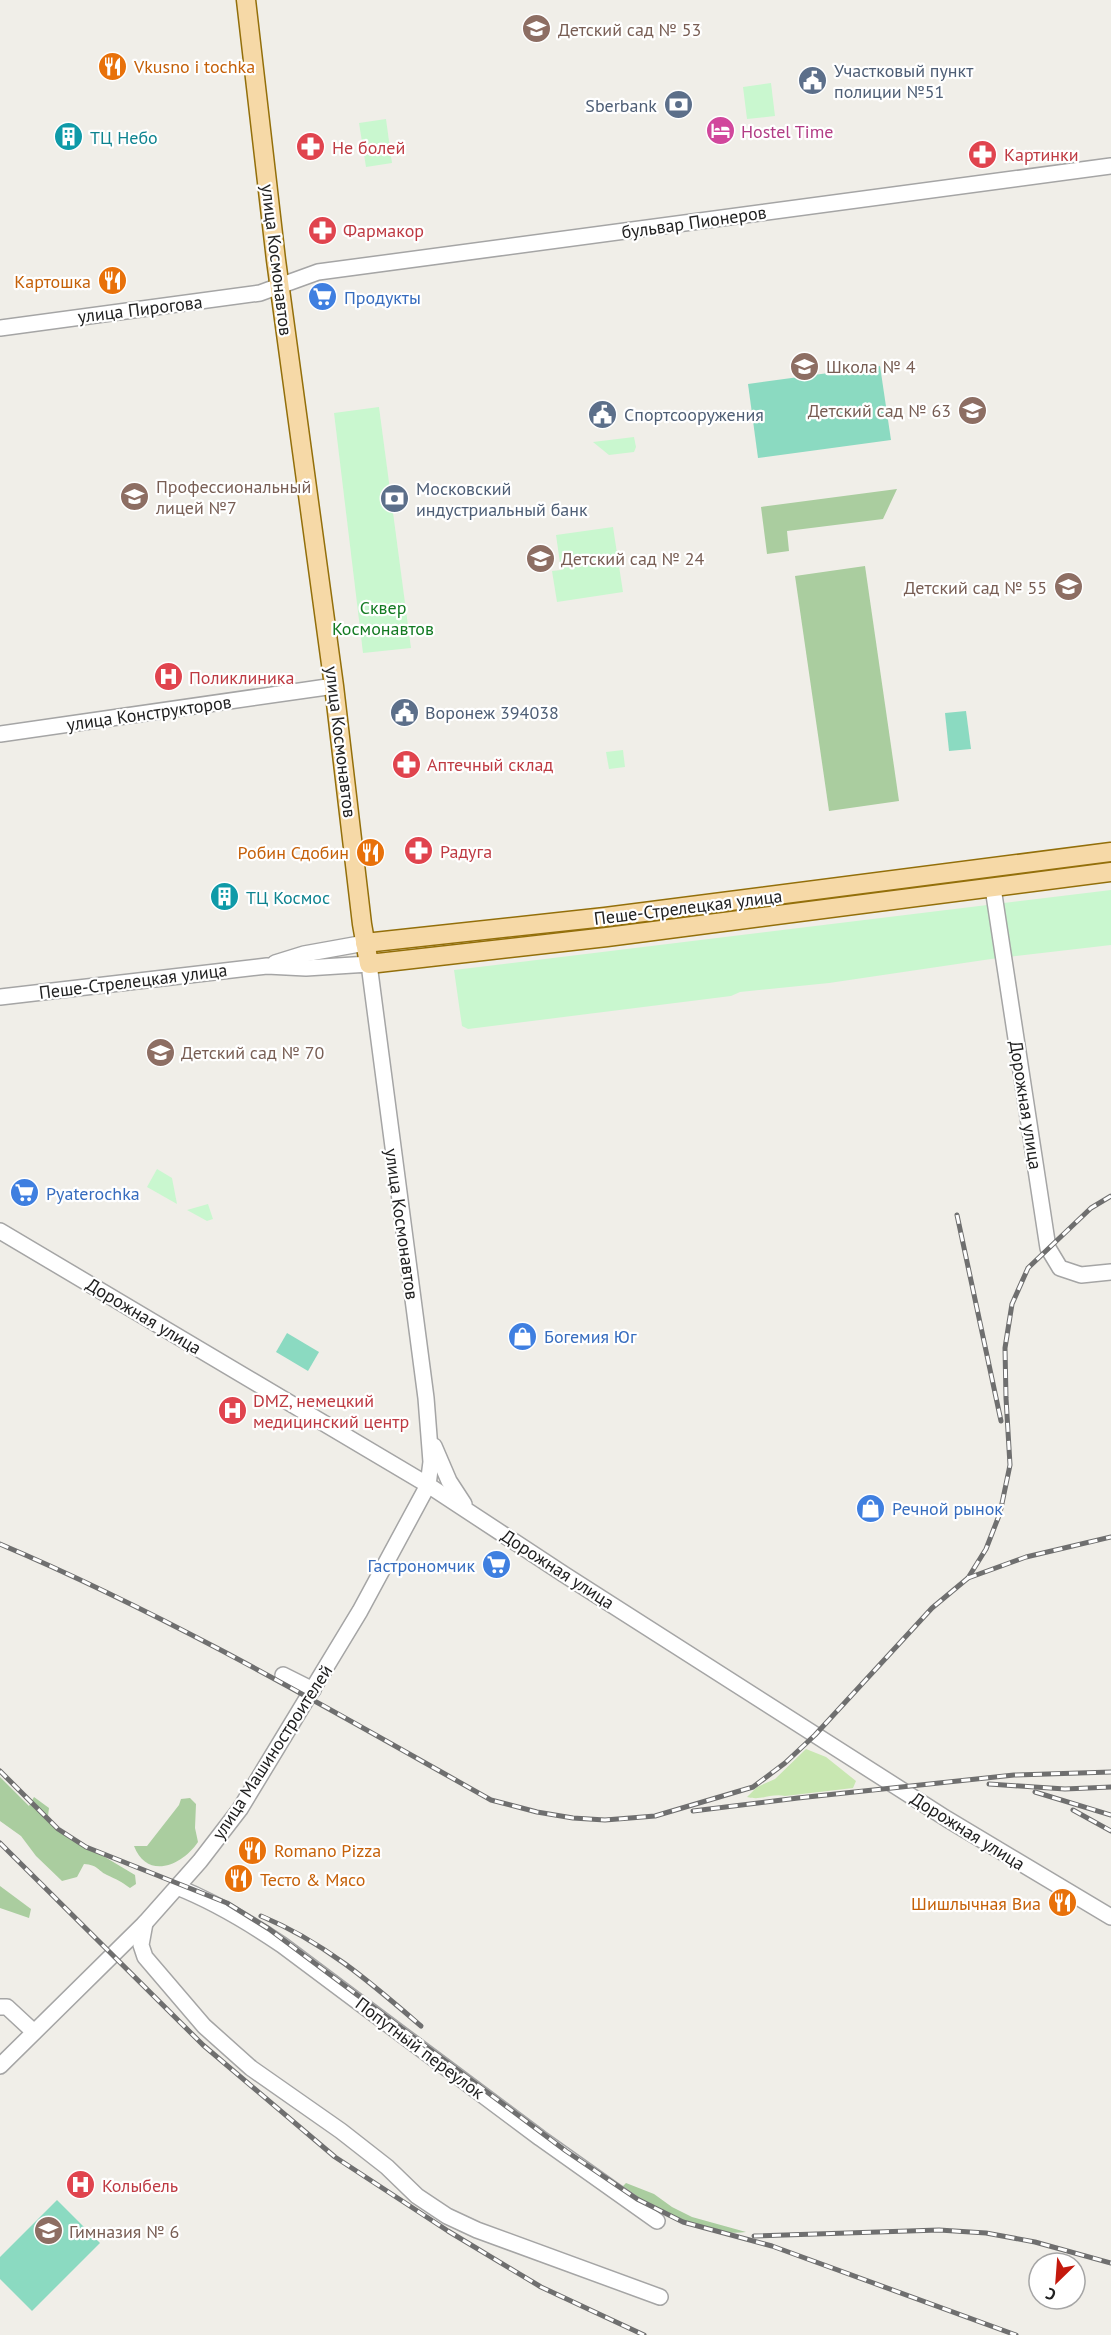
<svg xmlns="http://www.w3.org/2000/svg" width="1111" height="2335" viewBox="0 0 1111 2335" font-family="'PT Sans',sans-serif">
<rect width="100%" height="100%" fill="#f0eee8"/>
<path fill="#c8e7b1" d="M806,1749L826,1757L856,1781L853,1788L785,1796C771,1793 762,1801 747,1797L757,1787L775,1779Z"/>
<g fill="#aacd9f">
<path d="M897,489L883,519L787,531L789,551L767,554L761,507Z"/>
<path d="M865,566L899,801L829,811L795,576Z"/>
<path d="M0,1777L29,1806L34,1797L49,1808L48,1816L58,1829L135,1875L136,1884L130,1888C122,1882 116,1879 107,1875C97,1870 98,1865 84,1864L77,1877L62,1881L36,1856L21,1836L0,1821Z"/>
<path d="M190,1798L196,1804L195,1828L198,1842C182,1866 147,1880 134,1846H147L179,1805L181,1799Z"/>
<path d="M0,1886L31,1909L29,1918L0,1908Z"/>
<path d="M626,2183L654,2194L672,2207L692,2217L746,2232C707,2238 653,2210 621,2188Z"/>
</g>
<g fill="#c9f7cf">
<path d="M771,83L775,116L747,119L743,87Z"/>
<path d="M386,119L392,163L366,167L359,123Z"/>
<path d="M379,407L411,648L363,653L334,413Z"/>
<path d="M634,437L636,447L634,452L609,455L593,442Z"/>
<path d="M613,527L623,592L557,602L552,571L561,570L556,535Z"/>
<path d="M623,750L625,767L609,769L606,752Z"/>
<path d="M1111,890V945L991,959L829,983L740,992L731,996L468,1029L462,1026L454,970Z"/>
<path d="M157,1169L172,1178L177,1204L147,1187Z"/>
<path d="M208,1204L213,1219L207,1221L187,1210Z"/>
</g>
<g fill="#8bdac1">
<path d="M880,366L891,440L758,458L748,384Z"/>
<path d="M966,711L971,749L949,751L945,713Z"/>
<path d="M287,1333L319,1352L308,1371L276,1352Z"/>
<path d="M57,2200L100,2243L32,2311L0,2279V2257Z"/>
</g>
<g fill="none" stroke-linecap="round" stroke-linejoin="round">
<defs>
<g id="minor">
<path d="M0,328L260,293L318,272L1111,166"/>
<path d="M0,734L334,686"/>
<path d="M993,888L1048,1248L1060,1268L1081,1275L1111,1272"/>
<path d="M275,963L304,954L365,943"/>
<path d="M0,997L267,966L306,968L369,964L426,1398L431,1462L428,1485L360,1611L240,1809L200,1861L145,1923L0,2066"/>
<path d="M0,1231L428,1485L565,1575L947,1819L1111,1917"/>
<path d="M434,1446L449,1481L464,1504"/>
<path d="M283,1675L313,1690"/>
<path d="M177,1887C215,1902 248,1922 282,1945L540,2138L657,2221"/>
<path d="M145,1923L141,1945L145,1957L204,2026L251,2068L341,2131L387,2167L417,2196L447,2216L477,2230L660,2297"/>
<path d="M0,2007H7L34,2032"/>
</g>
<g id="major">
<path d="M246,0L276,260L334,686L362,924L369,964L607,937L1111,872"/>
<path d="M365,943L605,917L1111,852"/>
</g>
</defs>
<use href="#minor" stroke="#a5a5a5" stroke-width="18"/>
<use href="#major" stroke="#936f0a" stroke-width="21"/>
<use href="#minor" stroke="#fff" stroke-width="15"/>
<use href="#major" stroke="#f6d9a7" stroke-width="18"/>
<defs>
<g id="rail">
<path d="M957,1215L1001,1421"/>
<path d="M0,1544C170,1616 331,1710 491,1800L537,1812L573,1818L605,1820L655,1816L753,1787L785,1763L815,1735L932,1608L968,1578L986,1549L1000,1513L1010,1465L1006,1398L1005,1348L1012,1304L1028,1268L1091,1208L1111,1196"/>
<path d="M968,1578L1026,1557L1111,1537"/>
<path d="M0,1771L58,1829L86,1847L227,1903L269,1929L566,2151L637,2199L683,2222L772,2246L1016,2335"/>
<path d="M989,1784L1065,1789L1111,1787"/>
<path d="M1035,1792L1111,1815"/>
<path d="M1073,1810L1111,1831"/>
<path d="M693,1811L798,1798L1014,1775L1111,1772"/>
<path d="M0,1843L203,2045L335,2157L448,2231L541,2287L644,2335"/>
<path d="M261,1916C324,1942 370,1982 421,2026"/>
<path d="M754,2236L939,2230L986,2233L1035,2242L1111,2263"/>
</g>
</defs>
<use href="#rail" stroke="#6f6f6f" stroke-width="5"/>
<use href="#rail" stroke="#fff" stroke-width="3" stroke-dasharray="9" stroke-linecap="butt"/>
</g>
<defs>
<symbol id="school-disc" viewBox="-11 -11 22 22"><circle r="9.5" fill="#8d6e63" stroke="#fff"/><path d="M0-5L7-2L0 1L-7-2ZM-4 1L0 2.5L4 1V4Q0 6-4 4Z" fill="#fff"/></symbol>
<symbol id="restaurant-disc" viewBox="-11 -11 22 22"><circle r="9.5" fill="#e8710a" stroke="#fff"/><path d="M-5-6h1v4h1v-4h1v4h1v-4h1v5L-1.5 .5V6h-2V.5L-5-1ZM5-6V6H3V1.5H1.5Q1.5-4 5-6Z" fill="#fff"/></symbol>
<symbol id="civic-disc" viewBox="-11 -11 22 22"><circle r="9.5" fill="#5c6f8a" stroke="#fff"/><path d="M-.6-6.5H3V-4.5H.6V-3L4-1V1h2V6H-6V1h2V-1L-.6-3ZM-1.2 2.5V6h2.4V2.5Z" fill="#fff"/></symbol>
<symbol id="bank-disc" viewBox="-11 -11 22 22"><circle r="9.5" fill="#5c6f8a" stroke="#fff"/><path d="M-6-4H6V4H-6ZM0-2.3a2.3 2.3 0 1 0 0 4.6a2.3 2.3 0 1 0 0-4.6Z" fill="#fff"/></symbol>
<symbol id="hotel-disc" viewBox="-11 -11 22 22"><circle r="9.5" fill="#d1479c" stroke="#fff"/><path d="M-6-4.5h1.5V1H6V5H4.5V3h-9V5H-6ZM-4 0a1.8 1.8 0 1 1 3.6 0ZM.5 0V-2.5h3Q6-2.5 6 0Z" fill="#fff"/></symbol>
<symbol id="building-disc" viewBox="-11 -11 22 22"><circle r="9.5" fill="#0f9aa8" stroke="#fff"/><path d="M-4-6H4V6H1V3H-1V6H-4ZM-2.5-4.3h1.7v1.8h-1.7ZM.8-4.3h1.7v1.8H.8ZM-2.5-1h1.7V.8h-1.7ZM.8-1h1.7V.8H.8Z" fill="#fff"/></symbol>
<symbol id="pharmacy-disc" viewBox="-11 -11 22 22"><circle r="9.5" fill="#e0444e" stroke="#fff"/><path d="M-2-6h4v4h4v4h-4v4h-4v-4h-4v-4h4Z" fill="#fff"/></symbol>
<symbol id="supermarket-disc" viewBox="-11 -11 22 22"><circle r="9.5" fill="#3f7fe0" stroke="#fff"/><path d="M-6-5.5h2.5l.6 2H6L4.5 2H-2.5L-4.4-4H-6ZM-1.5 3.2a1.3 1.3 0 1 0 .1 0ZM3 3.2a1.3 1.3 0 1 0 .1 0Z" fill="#fff"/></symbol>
<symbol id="university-disc" viewBox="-11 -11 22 22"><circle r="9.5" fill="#8d6e63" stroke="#fff"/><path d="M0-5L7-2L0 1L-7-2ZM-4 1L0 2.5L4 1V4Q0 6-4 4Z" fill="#fff"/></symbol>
<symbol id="hospital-disc" viewBox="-11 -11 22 22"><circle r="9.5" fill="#e0444e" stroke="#fff"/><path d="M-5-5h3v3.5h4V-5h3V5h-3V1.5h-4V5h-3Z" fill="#fff"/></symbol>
<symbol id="shop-disc" viewBox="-11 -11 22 22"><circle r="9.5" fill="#3f7fe0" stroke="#fff"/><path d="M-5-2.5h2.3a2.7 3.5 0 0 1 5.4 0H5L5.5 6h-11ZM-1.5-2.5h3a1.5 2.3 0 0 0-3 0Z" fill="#fff"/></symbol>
</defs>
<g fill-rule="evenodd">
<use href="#school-disc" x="520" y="12" width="33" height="33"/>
<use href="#restaurant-disc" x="96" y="50" width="33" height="33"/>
<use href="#civic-disc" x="796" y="64" width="33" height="33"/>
<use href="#bank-disc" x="662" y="88" width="33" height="33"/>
<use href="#hotel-disc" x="704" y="114" width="33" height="33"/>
<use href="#building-disc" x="52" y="120" width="33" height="33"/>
<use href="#pharmacy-disc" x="294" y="130" width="33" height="33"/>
<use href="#pharmacy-disc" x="966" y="138" width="33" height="33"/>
<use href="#pharmacy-disc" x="306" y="214" width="33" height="33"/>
<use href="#restaurant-disc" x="96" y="264" width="33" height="33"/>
<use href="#supermarket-disc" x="306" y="280" width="33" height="33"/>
<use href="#school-disc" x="788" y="350" width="33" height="33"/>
<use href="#school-disc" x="956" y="394" width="33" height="33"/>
<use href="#civic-disc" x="586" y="398" width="33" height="33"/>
<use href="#university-disc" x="118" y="480" width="33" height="33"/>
<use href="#bank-disc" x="378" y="482" width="33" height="33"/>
<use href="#school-disc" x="524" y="542" width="33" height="33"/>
<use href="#school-disc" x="1052" y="570" width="33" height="33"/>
<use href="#hospital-disc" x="152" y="660" width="33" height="33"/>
<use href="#civic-disc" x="388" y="696" width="33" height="33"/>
<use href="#pharmacy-disc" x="390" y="748" width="33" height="33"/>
<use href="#pharmacy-disc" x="402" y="834" width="33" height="33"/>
<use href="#restaurant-disc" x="354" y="836" width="33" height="33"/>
<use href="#building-disc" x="208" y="880" width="33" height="33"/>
<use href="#school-disc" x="144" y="1036" width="33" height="33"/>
<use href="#supermarket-disc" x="8" y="1176" width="33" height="33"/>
<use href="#shop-disc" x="506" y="1320" width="33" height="33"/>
<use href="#hospital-disc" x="216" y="1394" width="33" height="33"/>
<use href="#shop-disc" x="854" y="1492" width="33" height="33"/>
<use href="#supermarket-disc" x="480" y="1548" width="33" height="33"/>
<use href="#restaurant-disc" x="236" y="1834" width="33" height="33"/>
<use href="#restaurant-disc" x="222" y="1862" width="33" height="33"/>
<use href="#restaurant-disc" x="1046" y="1886" width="33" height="33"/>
<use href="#hospital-disc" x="64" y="2168" width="33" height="33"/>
<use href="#school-disc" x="32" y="2214" width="33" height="33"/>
</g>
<g text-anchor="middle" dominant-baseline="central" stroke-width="4.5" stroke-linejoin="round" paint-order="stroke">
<g font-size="18" fill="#785e54" stroke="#fff" text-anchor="start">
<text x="558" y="29">Детский сад № 53</text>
<text x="826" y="366">Школа № 4</text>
<text x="951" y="410" text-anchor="end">Детский сад № 63</text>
<text x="156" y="486">Профессиональный<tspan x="156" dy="21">лицей №7</tspan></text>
<text x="561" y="558">Детский сад № 24</text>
<text x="1047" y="587" text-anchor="end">Детский сад № 55</text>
<text x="181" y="1052">Детский сад № 70</text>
<text x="69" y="2231">Гимназия № 6</text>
</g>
<g font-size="18" fill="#c56008" stroke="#fff" text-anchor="start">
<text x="134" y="66">Vkusno i tochka</text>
<text x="91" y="281" text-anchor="end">Картошка</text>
<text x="349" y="852" text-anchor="end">Робин Сдобин</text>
<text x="274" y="1850">Romano Pizza</text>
<text x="260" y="1879">Тесто &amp; Мясо</text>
<text x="1041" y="1903" text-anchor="end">Шишлычная Виа</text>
</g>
<g font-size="18" fill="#4e5e75" stroke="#fff" text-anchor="start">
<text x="834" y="70">Участковый пункт<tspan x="834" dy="21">полиции №51</tspan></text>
<text x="657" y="105" text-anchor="end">Sberbank</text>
<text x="624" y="414">Спортсооружения</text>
<text x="416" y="488">Московский<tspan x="416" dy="21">индустриальный банк</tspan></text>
<text x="425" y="712">Воронеж 394038</text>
</g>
<g font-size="18" fill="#b23c85" stroke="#fff" text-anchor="start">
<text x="741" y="131">Hostel Time</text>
</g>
<g font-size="18" fill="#0d838f" stroke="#fff" text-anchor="start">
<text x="90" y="137">ТЦ Небо</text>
<text x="246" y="897">ТЦ Космос</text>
</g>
<g font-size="18" fill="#be3a42" stroke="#fff" text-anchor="start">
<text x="332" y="147">Не болей</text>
<text x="1004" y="154">Картинки</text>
<text x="343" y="230">Фармакор</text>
<text x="189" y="677">Поликлиника</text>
<text x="427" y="764">Аптечный склад</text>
<text x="440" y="851">Радуга</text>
<text x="253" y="1400">DMZ, немецкий<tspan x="253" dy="21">медицинский центр</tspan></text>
<text x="102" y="2185">Колыбель</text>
</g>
<g font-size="18" fill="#212121" stroke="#fff">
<text transform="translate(694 222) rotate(-8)">бульвар Пионеров</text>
<text transform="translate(277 260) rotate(83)">улица Космонавтов</text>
<text transform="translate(140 309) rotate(-7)">улица Пирогова</text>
<text transform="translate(149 713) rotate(-8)">улица Конструкторов</text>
<text transform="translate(341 742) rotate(83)">улица Космонавтов</text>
<text transform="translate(688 907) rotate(-7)">Пеше-Стрелецкая улица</text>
<text transform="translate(133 981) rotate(-7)">Пеше-Стрелецкая улица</text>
<text transform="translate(1026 1105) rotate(81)">Дорожная улица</text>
<text transform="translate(402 1224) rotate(82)">улица Космонавтов</text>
<text transform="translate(144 1316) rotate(31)">Дорожная улица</text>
<text transform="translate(558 1569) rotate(33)">Дорожная улица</text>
<text transform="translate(272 1752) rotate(-57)">улица Машиностроителей</text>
<text transform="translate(968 1831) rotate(32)">Дорожная улица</text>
<text transform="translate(420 2048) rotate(37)">Попутный переулок</text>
</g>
<g font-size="18" fill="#366cbe" stroke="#fff" text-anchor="start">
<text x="344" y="297">Продукты</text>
<text x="46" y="1193">Pyaterochka</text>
<text x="544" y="1336">Богемия Юг</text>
<text x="892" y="1508">Речной рынок</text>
<text x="475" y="1565" text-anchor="end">Гастрономчик</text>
</g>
<g font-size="18" fill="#137a22" stroke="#fff">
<text x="383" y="607">Сквер<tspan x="383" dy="21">Космонавтов</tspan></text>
</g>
</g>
<g transform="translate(1057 2281) rotate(205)"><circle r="28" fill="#ffffff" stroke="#a6a6a6" stroke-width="1.5"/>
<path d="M0-4.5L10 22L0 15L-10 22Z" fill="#c4190d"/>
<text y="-9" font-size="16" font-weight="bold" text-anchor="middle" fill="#212121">С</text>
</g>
</svg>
